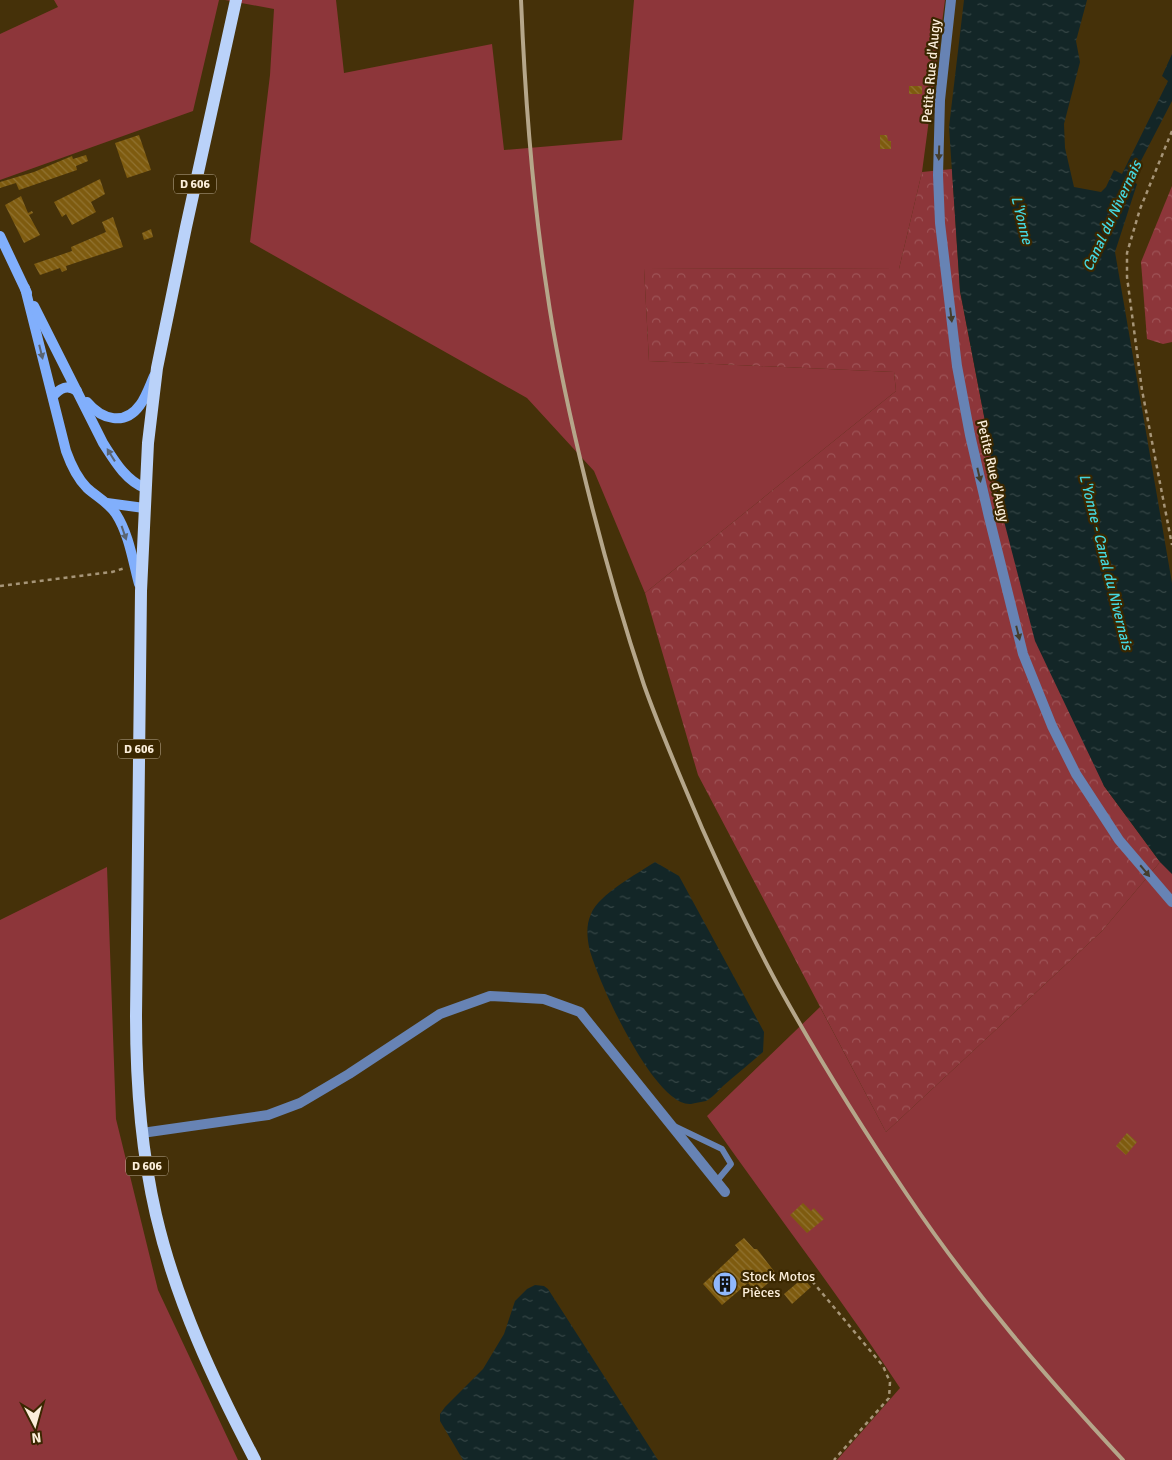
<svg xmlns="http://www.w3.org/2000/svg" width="1172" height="1460" viewBox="0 0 1172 1460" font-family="Signika,sans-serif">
<defs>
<pattern id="forest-crowns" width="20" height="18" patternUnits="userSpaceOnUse" patternTransform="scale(1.25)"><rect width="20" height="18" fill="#8d363a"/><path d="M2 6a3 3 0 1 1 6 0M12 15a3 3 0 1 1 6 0" fill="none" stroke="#9e5356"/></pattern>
<pattern id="water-ripples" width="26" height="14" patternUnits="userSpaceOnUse" patternTransform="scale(1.25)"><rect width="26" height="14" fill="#132627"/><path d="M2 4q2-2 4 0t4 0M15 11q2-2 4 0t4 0" fill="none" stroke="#364646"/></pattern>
<pattern id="building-back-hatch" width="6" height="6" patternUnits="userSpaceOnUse" patternTransform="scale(1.25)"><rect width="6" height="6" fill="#7e5b0f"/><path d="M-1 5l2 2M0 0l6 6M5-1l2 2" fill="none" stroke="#917331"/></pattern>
</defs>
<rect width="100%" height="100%" fill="#453109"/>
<g fill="#8d363a">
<path d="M54,0H219L193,111L0,180V34L58,7Z"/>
<path d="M225,0H336L344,73L492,44L504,150L622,140L634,0H945L922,172L899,269L644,268L649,361L894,372L896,391L645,593L594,471L527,398L250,242L270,75L274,9Z"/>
<path d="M1160,862L1172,868V1460H837L900,1388C839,1295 771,1207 707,1116L820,1007L886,1132L1102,931Z"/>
<path d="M107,867L116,1119L158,1290L238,1460H0V920Z"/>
</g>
<g fill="url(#forest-crowns)">
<path d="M952,169L960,291L984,416L1104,786L1160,862L1102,931L886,1132L698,775L645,593L896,391L894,372L649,361L644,268L899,269L922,172Z"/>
<path d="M1172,186V342L1163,344L1147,339L1141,262Z"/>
</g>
<g fill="url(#water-ripples)">
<path d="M964,0H1087L1076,41L1080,62L1064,124L1065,148L1074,187L1101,192L1106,187L1114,170L1122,174L1168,81L1162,76L1172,54V101L1131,180L1137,184L1115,252L1172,583V874L1160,862L1104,786L1035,641L997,494L984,416L960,291L949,127Z"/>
<path d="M655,862L679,876L764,1032L763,1052C750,1063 736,1075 723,1086C718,1091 712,1098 706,1101C701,1102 695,1103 691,1104C655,1108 596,978 589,947C587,936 586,925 591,914C599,894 637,874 655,862Z"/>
<path d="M535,1285L544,1286L548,1289L658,1460H463L440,1421V1414L445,1407L483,1369L504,1334L515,1301L527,1289Z"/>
</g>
<g fill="url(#building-back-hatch)">
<rect x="909" y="86" width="13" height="8"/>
<path d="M139,135L151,170L127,178L115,143Z"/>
<path d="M880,135H887L888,141H891V149H880Z"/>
<path d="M86,155L88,161L76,166L77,170L19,190L16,183L0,188V182L34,172L72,156L73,159Z"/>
<path d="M100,179L105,194L91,202L96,212L72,225L66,214L62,217L54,202Z"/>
<path d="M21,196L28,213L32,211L33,213L29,215L40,235L24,243L5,205Z"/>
<path d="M113,217L123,247L66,266L67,270L62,272L60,268L40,275L34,264L72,251L71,247L106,232L102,222Z"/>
<path d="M151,229L153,237L144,240L142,233Z"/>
<path d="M1127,1133L1137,1142L1126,1155L1116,1146Z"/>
<path d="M803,1203L811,1211L814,1208L824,1219L807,1233L790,1215Z"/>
<path d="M744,1238L754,1249H757L777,1275L757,1293L748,1283L722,1305L703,1284L739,1250L735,1245Z"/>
<path d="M803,1278L811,1287L792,1304L784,1294Z"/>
</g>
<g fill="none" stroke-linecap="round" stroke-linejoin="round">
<g stroke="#a69578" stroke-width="2.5" stroke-dasharray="4 4" stroke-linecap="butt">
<path d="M1172,131L1140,209L1127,253V277L1142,390L1172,545"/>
<path d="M0,586L112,572L125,568"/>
<path d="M807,1275L883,1366L890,1382L889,1398L834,1460"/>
</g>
<path stroke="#6783b4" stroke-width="6" d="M674,1126L722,1149L731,1164L716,1182"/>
<g stroke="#6783b4" stroke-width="10">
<path d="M951,0L940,100L938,175L940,223L957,366L970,435L989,517L1023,654L1052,726L1076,774L1119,840L1172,902"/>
<path d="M142,1133L268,1115L300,1103L349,1074L440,1014L490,996L544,999L580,1012L725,1192"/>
</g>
<g stroke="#81affc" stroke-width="10">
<path d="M0,236L27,293"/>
<path d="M25,288L66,451C71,465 77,478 87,488C97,497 108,502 116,514C129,534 133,562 139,584"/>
<path d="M34,306L103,443C114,460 125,480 145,488"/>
<path d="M53,396C60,388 68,384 77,391"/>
<path d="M87,402C102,420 125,426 140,405C146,397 150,385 154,376"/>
<path d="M107,503L144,508"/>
</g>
<path stroke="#bad2f9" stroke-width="12" d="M236,0L186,227L157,368L148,443L141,591L136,1016C136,1083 141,1150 156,1215C176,1301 214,1382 255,1460"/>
<path stroke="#b5a68a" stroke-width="4" d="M521,0C525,97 532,194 547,291C555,347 567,403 580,458C598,534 619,610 644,685C661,733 682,781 702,828C727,884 753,941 784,996C822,1064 864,1131 908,1196C971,1290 1046,1377 1123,1460"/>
</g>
<defs><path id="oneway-solid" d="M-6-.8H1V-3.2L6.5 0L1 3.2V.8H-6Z" transform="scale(1.25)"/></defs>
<g fill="#453e2d">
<use href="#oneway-solid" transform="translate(939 153) rotate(92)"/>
<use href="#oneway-solid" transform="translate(951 315) rotate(83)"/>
<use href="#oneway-solid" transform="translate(979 475) rotate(77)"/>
<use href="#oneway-solid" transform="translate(1018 633) rotate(76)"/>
<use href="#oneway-solid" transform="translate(1145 871) rotate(50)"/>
</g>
<g fill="#5a6471">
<use href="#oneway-solid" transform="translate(41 352) rotate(76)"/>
<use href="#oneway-solid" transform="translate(111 455) rotate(-122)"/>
<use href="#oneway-solid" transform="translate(124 533) rotate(71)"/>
</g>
<defs>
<symbol id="building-disc" viewBox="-11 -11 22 22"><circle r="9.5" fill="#90b8fd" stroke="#3a2700"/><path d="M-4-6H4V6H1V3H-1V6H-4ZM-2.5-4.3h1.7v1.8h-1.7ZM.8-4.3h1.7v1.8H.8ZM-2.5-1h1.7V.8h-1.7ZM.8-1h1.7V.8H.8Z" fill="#111"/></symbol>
</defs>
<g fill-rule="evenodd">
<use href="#building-disc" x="711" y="1270" width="28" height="28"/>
</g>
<g text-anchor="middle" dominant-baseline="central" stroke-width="4.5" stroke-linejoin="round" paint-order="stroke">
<g fill="#3a2700" stroke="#c1b299" stroke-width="1">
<rect x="174" y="174.5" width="42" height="19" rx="4"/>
<rect x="118" y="739.5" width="42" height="19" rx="4"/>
<rect x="126" y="1156.5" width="42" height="19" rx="4"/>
</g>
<g font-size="12" font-weight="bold" fill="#fbeeda">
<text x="195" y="184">D 606</text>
<text x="139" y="749">D 606</text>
<text x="147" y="1166">D 606</text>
</g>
<g font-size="14" fill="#fbeeda" stroke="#3a2700">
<text transform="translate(931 71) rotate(-85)">Petite Rue d'Augy</text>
<text transform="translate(993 471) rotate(77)">Petite Rue d'Augy</text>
</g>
<g font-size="14" fill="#fbeeda" stroke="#3a2700" text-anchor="start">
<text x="742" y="1276">Stock Motos<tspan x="742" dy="16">Pièces</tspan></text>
</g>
<g font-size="15" font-style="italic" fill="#45d7df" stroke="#3a2700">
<text transform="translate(1112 216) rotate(-65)">Canal du Nivernais</text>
<text transform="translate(1022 220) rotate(76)">L'Yonne</text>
<text transform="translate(1106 562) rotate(76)">L'Yonne - Canal du Nivernais</text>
</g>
</g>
<g transform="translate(35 1425) rotate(174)" stroke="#3a2700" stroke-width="4" paint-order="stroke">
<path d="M0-4L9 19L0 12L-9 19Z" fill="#fbeeda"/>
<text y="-8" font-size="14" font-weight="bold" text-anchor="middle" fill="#fbeeda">N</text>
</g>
</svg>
